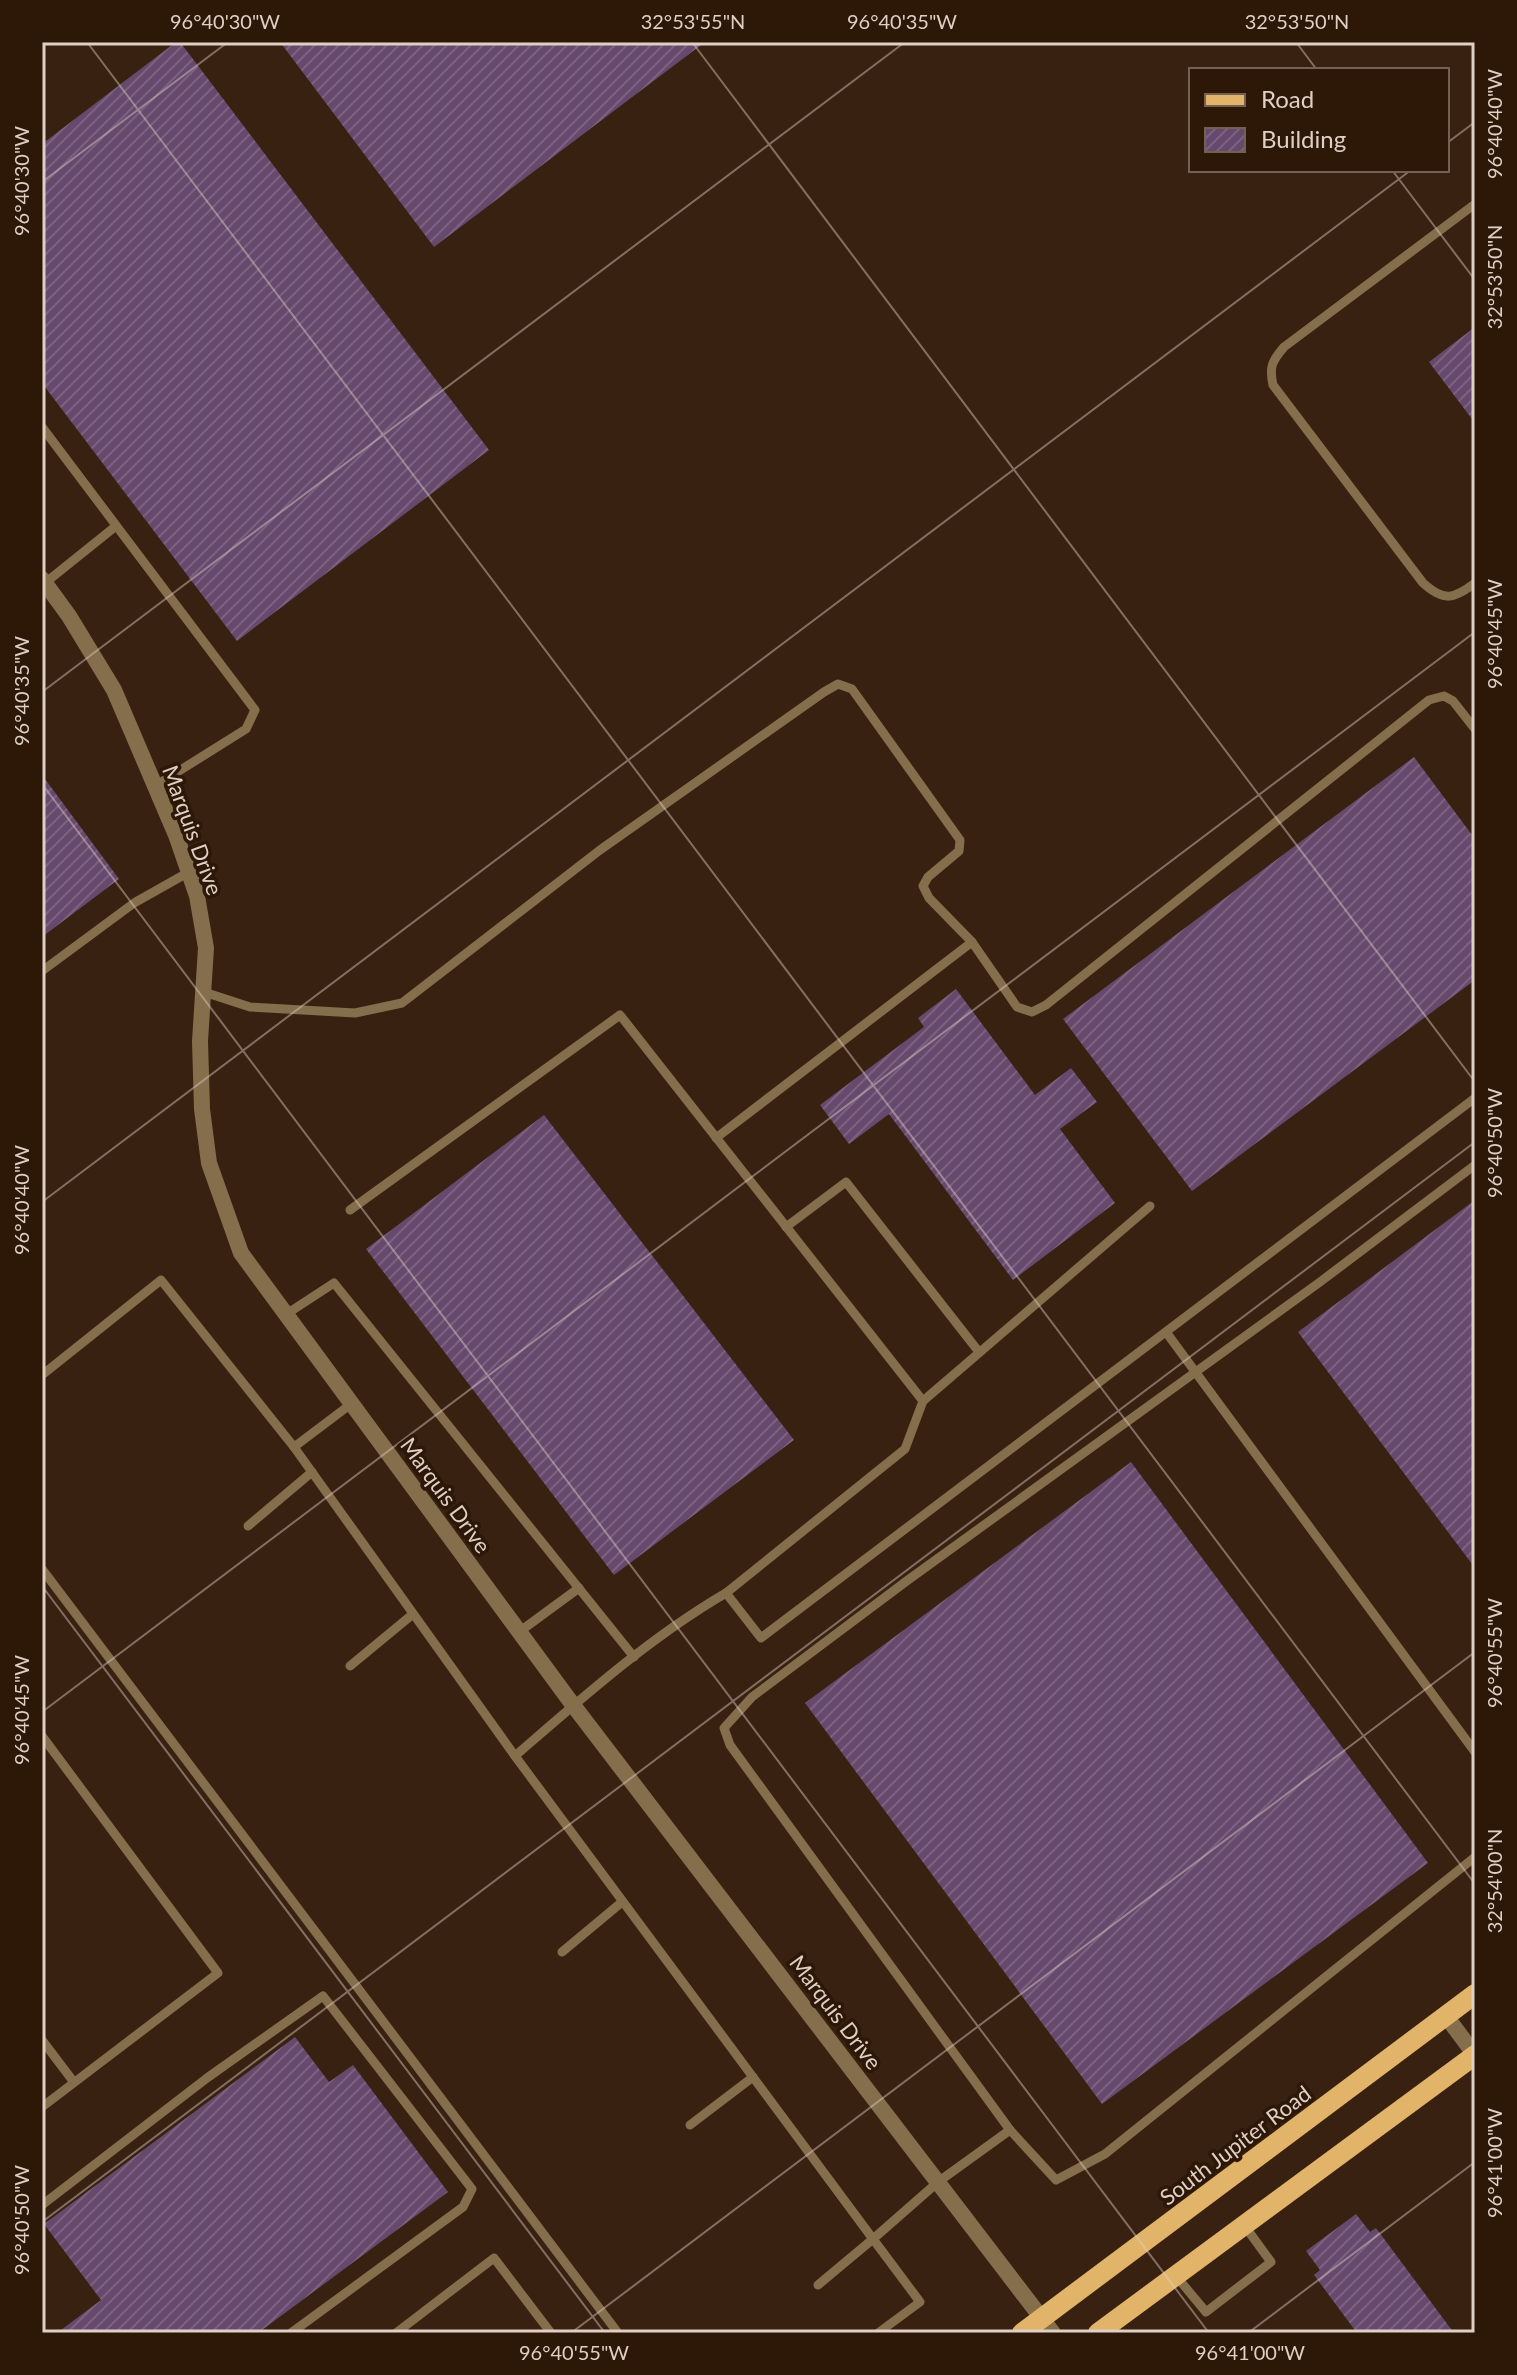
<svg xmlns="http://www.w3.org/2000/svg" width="1517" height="2375" viewBox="0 0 1517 2375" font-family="Lato,sans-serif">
<defs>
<pattern id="building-hatch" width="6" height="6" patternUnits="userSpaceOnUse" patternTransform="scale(2)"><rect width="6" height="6" fill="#67496d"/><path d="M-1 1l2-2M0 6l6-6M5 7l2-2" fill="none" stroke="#7c6280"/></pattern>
</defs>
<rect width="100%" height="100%" fill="#382111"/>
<g fill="url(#building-hatch)">
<path d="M176,42H180L489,450L237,641L42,383V144Z"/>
<path d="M280,42H705L434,247Z"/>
<path d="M1475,327V423L1429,362Z"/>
<path d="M1414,757L1475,839V980L1192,1191L1063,1019Z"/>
<path d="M42,775L119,879L42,937Z"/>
<path d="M956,989L1035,1095L1071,1068L1097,1102L1060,1129L1115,1203L1013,1280L889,1114L849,1144L820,1105L924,1027L918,1018Z"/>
<path d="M544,1115L794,1440L614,1575L366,1249Z"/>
<path d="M1475,1200V1568L1298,1332Z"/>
<path d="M1131,1462L1428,1863L1102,2104L805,1703Z"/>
<path d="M295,2037L329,2082L353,2065L448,2192L258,2333H57L101,2300L44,2224Z"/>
<path d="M1356,2214L1370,2232L1376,2228L1454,2333H1357L1314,2275L1320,2270L1306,2251Z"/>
</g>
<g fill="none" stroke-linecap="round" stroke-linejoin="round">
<g stroke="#846e4b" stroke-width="9">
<path d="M1475,204L1284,347C1272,361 1269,367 1273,385L1423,583C1444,602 1454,599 1475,583"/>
<path d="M42,427L255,710L246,729L155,786"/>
<path d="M45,583L116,526"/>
<path d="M42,971L134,903L189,872"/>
<path d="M204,992L250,1007L355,1013L402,1003L600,850L824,692L838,684L852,689L960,840L959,851L928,877L923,886L929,898L972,942L1017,1007L1032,1012L1046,1005L1429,700L1444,696L1453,701L1475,729"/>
<path d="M716,1138L972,942"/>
<path d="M1475,1165L1320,1282L908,1580L752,1697L724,1728L730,1745L1010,2130L1056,2180L1105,2154L1475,1857"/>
<path d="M350,1210L620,1015L923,1401L905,1449L726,1593"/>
<path d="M786,1227L846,1182L979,1352"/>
<path d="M285,1315L334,1283L634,1657"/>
<path d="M1166,1332L1475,1752"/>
<path d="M42,1375L161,1280L294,1447"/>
<path d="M923,1401L1150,1206"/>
<path d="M351,1404L294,1447L515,1756"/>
<path d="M248,1526L312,1472"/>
<path d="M42,1569L618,2333"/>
<path d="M519,1632L579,1588"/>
<path d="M350,1666L413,1614"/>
<path d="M42,1736L218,1973L42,2107"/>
<path d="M562,1952L622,1902"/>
<path d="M42,2040L73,2081"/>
<path d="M690,2125L753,2077"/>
<path d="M1010,2130L938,2182L873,2239L515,1756C582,1698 649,1638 726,1593L761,1638L1475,1098"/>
<path d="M42,2205L207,2078L323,1996L472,2189L463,2207L291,2333"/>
<path d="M1176,2276L1206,2312L1271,2262L1244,2225"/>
<path d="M818,2285L873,2239L920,2302L878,2333"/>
<path d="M396,2333L494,2258L551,2333"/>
</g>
<path stroke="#846e4b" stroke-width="16" d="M1446,2016L1475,2055"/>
<path stroke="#846e4b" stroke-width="16" d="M42,579L69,616L114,690L176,835L197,896L206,948L200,1041L202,1109L209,1163L241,1253L573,1705L1053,2333"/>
<g stroke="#e2b469" stroke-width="20">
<path d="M1022,2333L1475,1994"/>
<path d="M1098,2333L1475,2055"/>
</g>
</g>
<path fill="none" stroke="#dfcfc5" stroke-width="2" stroke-opacity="0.45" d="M87,42L1475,1884M692,42L1475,1082M1296,42L1317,70M1447,143L1475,122M1392,170L1475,280M42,182L228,42M42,692L905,42M42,784L1209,2333M42,1202L1411,170M42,1586L605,2333M42,1712L1475,632M42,2222L1475,1142M571,2333L1475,1652M1248,2333L1475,2162"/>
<g text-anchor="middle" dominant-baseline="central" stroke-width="7" stroke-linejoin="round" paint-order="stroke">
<g font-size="22" fill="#dfcfc5" stroke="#2d1707">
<text transform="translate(193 830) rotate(70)">Marquis Drive</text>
<text transform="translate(446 1495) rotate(54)">Marquis Drive</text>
<text transform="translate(836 2012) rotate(53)">Marquis Drive</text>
<text transform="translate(1235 2145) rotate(-37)">South Jupiter Road</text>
</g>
</g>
<rect width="1517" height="2375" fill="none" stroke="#2d1707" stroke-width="88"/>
<rect x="1189" y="68" width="260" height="104" fill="#2d1707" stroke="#746153" stroke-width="2"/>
<rect x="1205" y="94" width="40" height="12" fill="#e2b469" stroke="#746153" stroke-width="2"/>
<text x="1261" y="108" font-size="24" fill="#dfcfc5">Road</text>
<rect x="1205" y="128" width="40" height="24" fill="url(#building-hatch)" stroke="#746153" stroke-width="2"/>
<text x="1261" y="148" font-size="24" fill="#dfcfc5">Building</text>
<rect x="44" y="44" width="1429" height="2287" fill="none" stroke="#dfcfc5" stroke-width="3"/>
<g font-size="20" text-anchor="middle" fill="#dfcfc5">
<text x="225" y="29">96°40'30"W</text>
<text x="693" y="29">32°53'55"N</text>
<text x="902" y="29">96°40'35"W</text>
<text x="1297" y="29">32°53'50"N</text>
<text transform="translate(1495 124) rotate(-90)" y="7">96°40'40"W</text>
<text transform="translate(22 181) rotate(-90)" y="7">96°40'30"W</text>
<text transform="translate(1495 277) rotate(-90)" y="7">32°53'50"N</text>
<text transform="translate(1495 634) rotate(-90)" y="7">96°40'45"W</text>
<text transform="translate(22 691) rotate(-90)" y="7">96°40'35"W</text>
<text transform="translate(1495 1143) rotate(-90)" y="7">96°40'50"W</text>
<text transform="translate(22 1200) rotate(-90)" y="7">96°40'40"W</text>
<text transform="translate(1495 1653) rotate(-90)" y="7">96°40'55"W</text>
<text transform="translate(22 1710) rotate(-90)" y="7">96°40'45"W</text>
<text transform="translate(1495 1881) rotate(-90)" y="7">32°54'00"N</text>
<text transform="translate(1495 2163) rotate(-90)" y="7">96°41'00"W</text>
<text transform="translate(22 2220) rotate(-90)" y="7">96°40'50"W</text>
<text x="574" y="2360">96°40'55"W</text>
<text x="1250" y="2360">96°41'00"W</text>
</g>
</svg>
